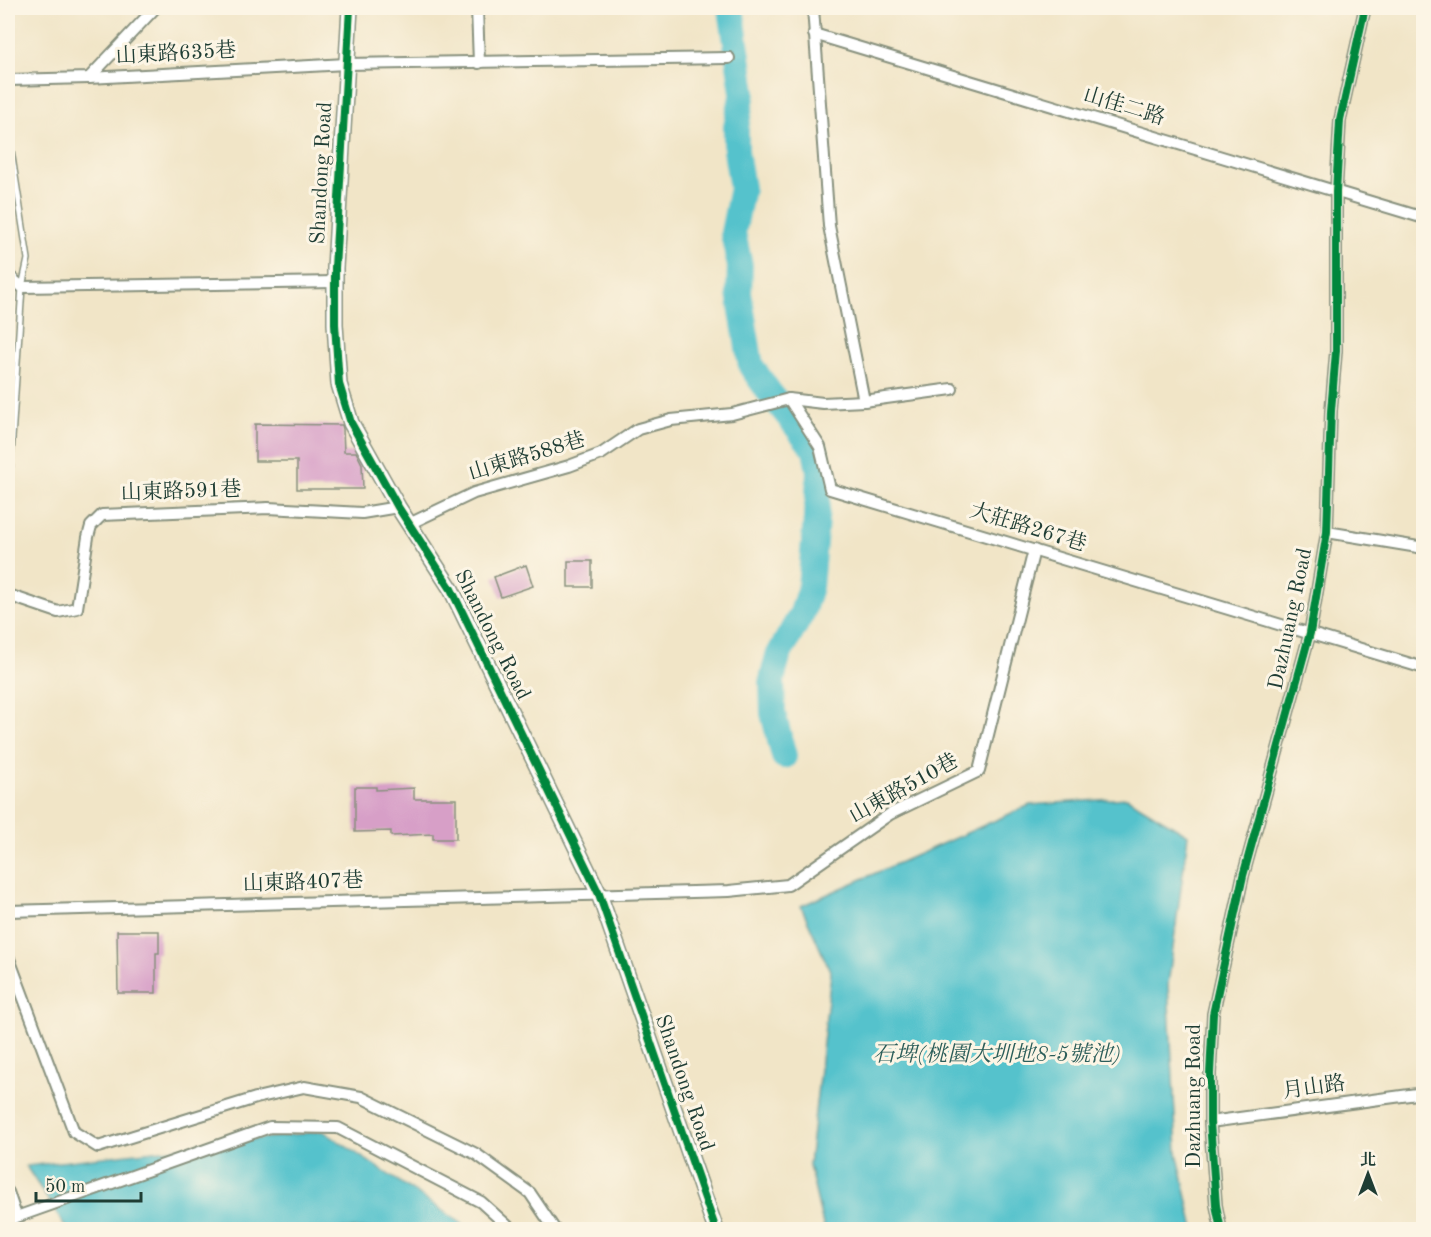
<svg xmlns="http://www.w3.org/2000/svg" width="1431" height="1237" viewBox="0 0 1431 1237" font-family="'Old Standard TT','Noto Serif TC',serif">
<rect width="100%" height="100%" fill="#fcf5e5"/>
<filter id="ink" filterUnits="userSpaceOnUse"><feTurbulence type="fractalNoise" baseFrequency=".0167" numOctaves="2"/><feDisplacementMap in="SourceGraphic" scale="12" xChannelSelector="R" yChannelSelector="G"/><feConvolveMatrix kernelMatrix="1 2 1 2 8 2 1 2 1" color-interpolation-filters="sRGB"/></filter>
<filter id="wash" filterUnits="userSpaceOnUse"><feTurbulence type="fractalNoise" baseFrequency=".008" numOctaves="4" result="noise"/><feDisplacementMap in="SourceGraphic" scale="24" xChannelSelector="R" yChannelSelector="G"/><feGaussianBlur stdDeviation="1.35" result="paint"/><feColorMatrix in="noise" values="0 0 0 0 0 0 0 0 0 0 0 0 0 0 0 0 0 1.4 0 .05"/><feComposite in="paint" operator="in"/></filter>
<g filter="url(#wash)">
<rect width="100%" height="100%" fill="#f1e5c7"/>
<g fill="#55c2cc" stroke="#3a8080" stroke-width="1.5">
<path d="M1127,798L1188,835L1168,985L1177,1152L1194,1229H824L809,1165L831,973L801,906L1030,805Z"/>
<path d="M323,1131L470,1229H67L26,1166Z"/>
</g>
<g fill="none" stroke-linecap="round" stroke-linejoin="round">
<path stroke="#55c2cc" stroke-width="26" d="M731,8L743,92L736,127V151L742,188L733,233L740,266L739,293L751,366L769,392L815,450L819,471L818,496L810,587L802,613L778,656L772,680L773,713L784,756"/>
</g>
<g id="blocks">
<g fill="#d79fc7">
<path d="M255,424L342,425L343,429L344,452H356L362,464L363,489H297V461H255Z"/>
<rect x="568" y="561" width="24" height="26"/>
<path d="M526,565L533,586L501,597L494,577Z"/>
<path d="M355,787H376V790L414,788V799H456V839H433V834L391,836V831L355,832Z"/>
<path d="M117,931H159V953H156V993H118Z"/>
</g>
</g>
</g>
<g filter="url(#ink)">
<use href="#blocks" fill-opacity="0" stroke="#88917e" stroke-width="1.5"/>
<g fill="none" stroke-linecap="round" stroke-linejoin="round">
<defs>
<path id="lane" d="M8,131L28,259L22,287L8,499"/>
<g id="street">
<path d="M477,8L479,63"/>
<path d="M813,8L829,226L864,401"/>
<path d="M814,34L1424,218"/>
<path d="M89,78L155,8"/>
<path d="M8,80L89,78L346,64L729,58"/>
<path d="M8,275L22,287L335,282"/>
<path d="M789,399L820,447L830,489L1424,668"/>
<path d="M409,524L474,493L569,466L601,454L638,429L671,420L732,414L789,399L823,403L864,401L952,389"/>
<path d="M1327,532L1424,548"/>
<path d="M8,595L58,612L77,608L88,537L91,526L102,515L268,508L362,513L398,507"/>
<path d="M8,911L729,891L788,885L890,814L979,771L1034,550"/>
<path d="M8,956L74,1132L98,1147L256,1098L304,1087L361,1097L476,1154L530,1193L555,1230"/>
<path d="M1210,1122L1424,1093"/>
<path d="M8,1192L16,1216"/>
<path d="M8,1220L270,1127L338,1128L481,1202L512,1230"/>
<path d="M1221,1230L1216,1205L1210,1122V1074L1213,1014L1243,876L1310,633L1327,532L1331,411L1336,351V192L1340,120L1365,8"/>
</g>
<path id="secondary" d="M350,8L335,268V324L339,384L351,423L398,507L451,589L599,894L716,1230"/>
</defs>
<use href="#lane" stroke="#88917e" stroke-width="8"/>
<use href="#street" stroke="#88917e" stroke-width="14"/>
<use href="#secondary" stroke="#88917e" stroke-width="18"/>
<use href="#lane" stroke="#fff" stroke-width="5"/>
<use href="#street" stroke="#fff" stroke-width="10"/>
<use href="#secondary" stroke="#fff" stroke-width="15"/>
<defs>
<g id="cycleway">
<path d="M350,8L335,268V324L339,384L351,423L398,507L451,589L599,894L716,1230"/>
<path d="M1221,1230L1216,1205L1210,1122V1074L1213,1014L1243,876L1310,633L1327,532L1331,411L1336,351V192L1340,120L1365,8"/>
</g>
</defs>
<use href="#cycleway" stroke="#fcf5e5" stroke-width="11"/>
<use href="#cycleway" stroke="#00873e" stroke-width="8"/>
</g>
</g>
<g text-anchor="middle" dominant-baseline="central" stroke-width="6" stroke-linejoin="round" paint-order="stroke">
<g font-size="21" fill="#1f3d34" stroke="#fcf5e5">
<text transform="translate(176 54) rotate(-3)">山東路635巷</text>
<text transform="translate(1124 107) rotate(17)">山佳二路</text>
<text transform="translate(322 173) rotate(-87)">Shandong Road</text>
<text transform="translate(527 457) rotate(-17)">山東路588巷</text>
<text transform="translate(181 492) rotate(-2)">山東路591巷</text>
<text transform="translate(1028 528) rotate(17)">大莊路267巷</text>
<text transform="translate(1291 619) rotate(-78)">Dazhuang Road</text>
<text transform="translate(492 635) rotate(63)">Shandong Road</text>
<text transform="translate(904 789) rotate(-29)">山東路510巷</text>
<text transform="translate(303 883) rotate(-2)">山東路407巷</text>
<text transform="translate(684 1083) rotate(71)">Shandong Road</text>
<text transform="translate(1314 1088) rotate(-8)">月山路</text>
<text transform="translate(1194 1096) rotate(-90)">Dazhuang Road</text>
</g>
<g font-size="22" font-style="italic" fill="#2c5e5a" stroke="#fcf5e5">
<text x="997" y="1055">石埤(桃園大圳地8-5號池)</text>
</g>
</g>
<rect width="1431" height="1237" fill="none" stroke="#fcf5e5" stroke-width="30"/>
<g transform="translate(1368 1174)" stroke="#fcf5e5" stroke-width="4.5" paint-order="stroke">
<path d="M0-4.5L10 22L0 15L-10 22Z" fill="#1f3d34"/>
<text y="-9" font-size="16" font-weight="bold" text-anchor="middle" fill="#1f3d34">北</text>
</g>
<path d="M36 1192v9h105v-9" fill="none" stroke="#1f3d34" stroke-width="3"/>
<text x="45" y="1192" font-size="18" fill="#1f3d34" stroke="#fcf5e5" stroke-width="4.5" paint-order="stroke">50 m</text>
</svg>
